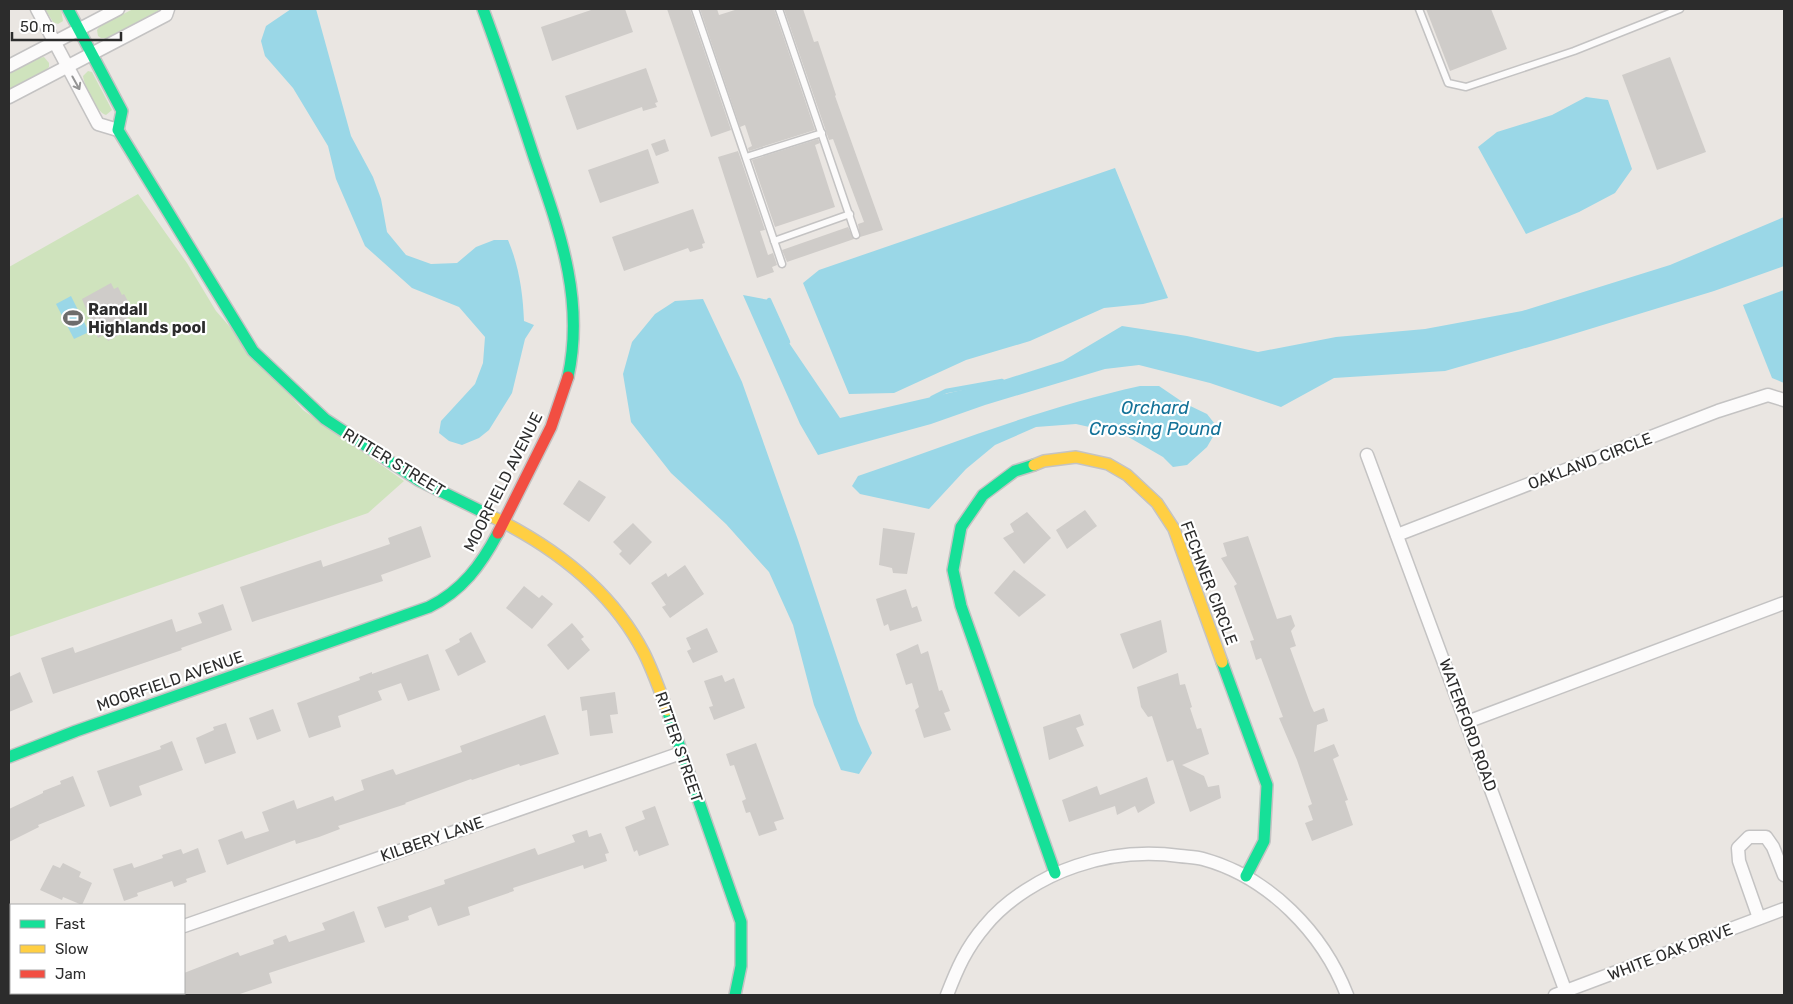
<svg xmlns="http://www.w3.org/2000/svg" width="1793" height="1004" viewBox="0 0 1793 1004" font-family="Rubik,sans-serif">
<rect width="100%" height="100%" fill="#eae6e2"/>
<g fill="#cfe3bd">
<path d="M45,9H61L63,21L58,24L53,22Z"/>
<path d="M133,9H159L158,11L107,38H101L98,36L97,30L100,26Z"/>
<path d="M44,57L49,63V67L46,70L9,89V74L39,58Z"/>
<path d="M88,71L92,72L112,110L106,115C97,113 84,86 83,76Z"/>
<path d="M138,194L187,263L216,311L303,410L404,481L368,513L9,637V267Z"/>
</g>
<g fill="#9ad7e7">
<path d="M291,9H316L351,136L373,177L381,199L387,232L406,255L431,264L457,263L476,247L494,240H508C519,266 523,293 524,321L534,325L525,339L512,393L489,430L479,438L462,445L449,441L439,433L441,421L475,384L483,363L485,337L459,307L412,288L365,246L336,179L328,146L293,88L265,56L261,41L266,26Z"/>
<path d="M1586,97L1608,100L1632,169L1615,193L1579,212L1526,234L1478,147L1497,132L1552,115Z"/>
<path d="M1115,168L1168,298L1143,304L1104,308L1030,341L966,360L894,393L849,394L803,283L819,270Z"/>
<path d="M1784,217V266L1714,291L1557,339L1445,371L1334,378L1281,407L1210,383L1139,365L1105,369L985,405L931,424L818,455L800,424L743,295L769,300L785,337L840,418L997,382L1063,361L1122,326L1187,336L1258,352L1336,337L1425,329L1522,311L1670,265Z"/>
<path d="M1784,290V383L1772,378L1743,305Z"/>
<path d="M71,296L89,332L74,339L56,304Z"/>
<path d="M703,299L742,382L798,540L858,721L872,753L859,774L841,770L814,705L793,625L769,572L726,524L671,473L631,422L623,374L632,342L655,314L675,301Z"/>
<path d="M1140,386H1159L1184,403L1207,414L1218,428L1207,447L1187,465L1173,467L1163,457L1125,435L1076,424L1036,427L995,445L966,469L929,509L860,494L852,486L858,476C951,444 1044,407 1140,386Z"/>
</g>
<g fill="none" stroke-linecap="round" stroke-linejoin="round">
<g stroke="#9ad7e7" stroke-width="4.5">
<path d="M769,300L788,342"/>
<path d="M932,398L946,391L1002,381"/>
</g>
</g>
<g fill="#cfccc9">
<path d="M594,9H625L633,32L552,61L541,27Z"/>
<path d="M667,9H690L731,130L711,137Z"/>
<path d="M700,9H717L719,15L738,9H774L815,130L749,151L748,148L752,146L745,125L740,127Z"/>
<path d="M784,9H803L814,42L818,41L836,95L835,96L883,230L860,237L858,224L864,222L833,139L829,140Z"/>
<path d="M1426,9H1491L1507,49L1450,71Z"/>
<path d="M1670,57L1706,152L1657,170L1622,75Z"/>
<path d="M646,68L658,102L655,103L657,107L643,111L642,107L577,130L565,96Z"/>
<path d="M665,139L669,151L656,156L651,144Z"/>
<path d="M818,139L820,143L815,145L835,207L775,227L752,160Z"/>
<path d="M648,149L659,183L600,203L588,170Z"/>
<path d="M738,151L765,230L760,231L768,255L773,253L777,265L772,267L774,272L757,278L718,157Z"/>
<path d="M693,209L705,243L702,244L703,248L690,252L688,248L624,271L612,237Z"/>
<path d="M848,227L854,239L787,262L782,250Z"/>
<path d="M111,283L114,289L118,287L122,295L124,294L135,314L124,320L127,324L121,327L124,332L108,341L105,334L98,338L82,299Z"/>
<path d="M579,480L606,497L589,522L563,504Z"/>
<path d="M1085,510L1097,526L1067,549L1056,530Z"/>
<path d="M1027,512L1051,538L1024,564L1003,538L1014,532L1010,524Z"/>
<path d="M633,523L652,542L630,565L619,554L622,551L613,542Z"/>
<path d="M421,526L431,557L381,575L383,581L252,622L240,587L321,560L323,567L390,544L388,538Z"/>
<path d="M883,528L915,533L907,574L893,573L892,568L879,565Z"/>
<path d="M1248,536L1277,619L1291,615L1295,626L1291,631L1296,646L1290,648L1311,706L1314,712L1324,708L1328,721L1317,725L1314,752L1334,744L1339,756L1333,759L1348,800L1345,801L1353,825L1312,841L1305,823L1313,820L1308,806L1312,804L1297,760L1279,718L1283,717L1261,658L1256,660L1250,641L1254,640L1234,586L1237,584L1221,558L1227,556L1223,543Z"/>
<path d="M685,565L704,594L670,618L662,607L666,605L651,583L666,573L668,577Z"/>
<path d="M1014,570L1046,595L1019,617L994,593Z"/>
<path d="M524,586L539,598L542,595L553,604L532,629L506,608Z"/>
<path d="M906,589L912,608L917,606L922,621L890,631L888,624L884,626L876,599Z"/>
<path d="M223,604L232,630L181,648L182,650L53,694L41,658L73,647L75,653L172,619L176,632L202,623L198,613Z"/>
<path d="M1161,620L1167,652L1133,669L1120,634Z"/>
<path d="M572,623L584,637L581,639L590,650L568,670L547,645Z"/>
<path d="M707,628L718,652L693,663L687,651L691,649L686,638Z"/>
<path d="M471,632L486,662L458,676L445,650L460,642L459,639Z"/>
<path d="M918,644L921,654L928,651L939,691L942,690L950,711L944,713L951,730L924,738L915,710L919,707L912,683L906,685L896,654Z"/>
<path d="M428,654L440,690L408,701L401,683L378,691L382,700L338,716L341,727L309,738L297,703L360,680L359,677L372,672V674Z"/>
<path d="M20,672L33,702L9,712V677Z"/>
<path d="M1178,673L1180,685L1185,684L1192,707L1190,708L1197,729L1201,728L1209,754L1182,765L1204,776L1208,787L1219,785L1221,798L1190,812L1173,760L1167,762L1152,716L1148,717L1141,707L1137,687Z"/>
<path d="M722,675L725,682L734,678L745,708L714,720L709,707L713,706L704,681Z"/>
<path d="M615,692L618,714L610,715L613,733L590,736L587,710L582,711L580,697Z"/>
<path d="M273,709L281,731L257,740L249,718Z"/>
<path d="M1080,714L1084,725L1076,728L1084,746L1049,760L1043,727Z"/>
<path d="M545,715L559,754L520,766L519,764L472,780L471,779L405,803L406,804L338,826L340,829L319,837L296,844L295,840L227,865L218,840L242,831L245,839L269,831L262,812L294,800L297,809L333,796L335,801L364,790L361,780L393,769L396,775L462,752L460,746Z"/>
<path d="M226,723L236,753L205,764L196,738L214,730L213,727Z"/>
<path d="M172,741L183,770L139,786L142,795L110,807L97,771L161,749L160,746Z"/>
<path d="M756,743L784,819L774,822L777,830L759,836L750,812L746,813L742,801L746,799L734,765L730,766L726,754Z"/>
<path d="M73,776L85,806L38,825L39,827L9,842V809L43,793V791L61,784L60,781Z"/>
<path d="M1147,777L1155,803L1138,813L1135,806L1117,815L1115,806L1069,822L1062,800L1097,786L1100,795Z"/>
<path d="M655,806L669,845L639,856L637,850L634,852L625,827L645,819L642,811Z"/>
<path d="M587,830L589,837L601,833L609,853L605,854L607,861L584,869L583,865L513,888L514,891L468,907L470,915L438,926L431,907L408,916L409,920L385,928L377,907L445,884L444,880L535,848L538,855L575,842L572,835Z"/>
<path d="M198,848L206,872L186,879L187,882L174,887L172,881L137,893L138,896L124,901L113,869L132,863L134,868L163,858L162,855L181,849L183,854Z"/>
<path d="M63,863L81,872L79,877L92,883L82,905L63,897L62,900L40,890L53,865L60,868Z"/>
<path d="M354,911L365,942L269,973L272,983L237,995H184V973L238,952L240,956L274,944L273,940L286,935L289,942L325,930L322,923Z"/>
</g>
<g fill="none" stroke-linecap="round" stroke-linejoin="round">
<defs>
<g id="lane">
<path d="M695,9L782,264"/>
<path d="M779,9L856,235"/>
<path d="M1419,9L1448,83L1466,87L1574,51L1680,9"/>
<path d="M746,157L822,133"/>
<path d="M774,241L850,214"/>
</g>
<g id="street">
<path d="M37,9L98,124L118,130"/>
<path d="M9,66L118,9"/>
<path d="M9,97L166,15L168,9"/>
<path d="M1367,455L1567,995"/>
<path d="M1397,535L1718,411L1768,395L1784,400"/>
<path d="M1467,722L1784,603"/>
<path d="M9,915L11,917"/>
<path d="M1759,918L1739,861L1738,848L1749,837H1766L1773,847L1784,875"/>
<path d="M184,926L681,753"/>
<path d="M947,995C957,969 966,948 985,926C1007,899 1043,877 1076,866C1111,854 1143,851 1180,856C1188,857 1196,857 1203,859C1269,877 1323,933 1347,995"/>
<path d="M1555,995L1784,909"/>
</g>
<g id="fast">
<path d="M68,9L122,111L118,130L253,351L325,419L418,480L493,517"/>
<path d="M483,9C501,58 518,108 534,157C559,230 585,298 568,377"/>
<path d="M1034,465L1015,471L983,495L961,527L953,570L961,606L1055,873"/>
<path d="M1222,662L1267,785L1264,841L1246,876"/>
<path d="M667,710L741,922V966L735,995"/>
<path d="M9,757L76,731L429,607C462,591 481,565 498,533"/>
</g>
<g id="slow">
<path d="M1034,465L1044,461L1076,457L1108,464L1127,475L1157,503L1174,529L1222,662"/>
<path d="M493,517C554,547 612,591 644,653C653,671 660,691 667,710"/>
</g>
<path id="jam" d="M498,533L551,427L568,377"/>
</defs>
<use href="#lane" stroke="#c4c3c3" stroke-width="9"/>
<use href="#street" stroke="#c4c3c3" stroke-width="15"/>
<use href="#fast" stroke="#c4c3c3" stroke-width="14"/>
<use href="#slow" stroke="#c4c3c3" stroke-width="14"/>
<use href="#jam" stroke="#c4c3c3" stroke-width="14"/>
<use href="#lane" stroke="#fcfbfb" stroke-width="6"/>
<use href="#street" stroke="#fcfbfb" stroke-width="12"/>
<use href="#fast" stroke="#16e098" stroke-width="11"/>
<use href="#slow" stroke="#ffcf43" stroke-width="11"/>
<use href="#jam" stroke="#f24e42" stroke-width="11"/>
</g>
<defs><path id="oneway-shaft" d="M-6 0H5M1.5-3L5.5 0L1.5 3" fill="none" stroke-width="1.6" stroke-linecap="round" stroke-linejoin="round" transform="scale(1.25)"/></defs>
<use stroke="#949494" href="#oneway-shaft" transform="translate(76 83) rotate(61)"/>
<defs>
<symbol id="stadium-bare" viewBox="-9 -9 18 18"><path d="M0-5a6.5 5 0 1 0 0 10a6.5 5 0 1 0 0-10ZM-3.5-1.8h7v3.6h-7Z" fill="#6e6d6c" stroke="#fff" stroke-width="2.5" paint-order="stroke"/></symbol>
</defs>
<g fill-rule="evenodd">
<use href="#stadium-bare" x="59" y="304" width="28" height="28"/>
</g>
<g text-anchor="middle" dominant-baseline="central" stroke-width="4.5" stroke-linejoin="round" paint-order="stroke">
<g font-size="16" font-weight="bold" fill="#2c2c2c" stroke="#fff" text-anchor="start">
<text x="88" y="309">Randall<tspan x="88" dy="18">Highlands pool</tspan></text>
</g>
<g font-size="16" fill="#2c2c2c" stroke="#fff">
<text transform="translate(1590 461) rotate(-21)">OAKLAND CIRCLE</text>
<text transform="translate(394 462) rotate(31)">RITTER STREET</text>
<text transform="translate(503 482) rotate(-63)">MOORFIELD AVENUE</text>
<text transform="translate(1209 583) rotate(69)">FECHNER CIRCLE</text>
<text transform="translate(170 681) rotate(-19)">MOORFIELD AVENUE</text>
<text transform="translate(1468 725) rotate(70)">WATERFORD ROAD</text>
<text transform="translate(679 747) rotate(71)">RITTER STREET</text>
<text transform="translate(432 839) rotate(-19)">KILBERY LANE</text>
<text transform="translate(1670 952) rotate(-21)">WHITE OAK DRIVE</text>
</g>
<g font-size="18" font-style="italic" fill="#147298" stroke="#fff">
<text x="1155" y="408">Orchard<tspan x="1155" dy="21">Crossing Pound</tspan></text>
</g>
</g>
<rect width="1793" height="1004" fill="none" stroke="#2c2c2c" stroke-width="20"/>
<rect x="10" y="904" width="175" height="90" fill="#ffffff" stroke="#ababab"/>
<rect x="20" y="920" width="25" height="8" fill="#16e098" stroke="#ababab"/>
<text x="55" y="929" font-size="15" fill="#2c2c2c">Fast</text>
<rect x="20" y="945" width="25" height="8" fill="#ffcf43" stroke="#ababab"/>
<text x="55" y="954" font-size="15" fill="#2c2c2c">Slow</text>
<rect x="20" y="970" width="25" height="8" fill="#f24e42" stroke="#ababab"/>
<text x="55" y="979" font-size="15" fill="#2c2c2c">Jam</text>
<path d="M12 32v8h109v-8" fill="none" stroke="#2c2c2c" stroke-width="2.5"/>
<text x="20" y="32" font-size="15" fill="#2c2c2c" stroke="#ffffff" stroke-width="4" paint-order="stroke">50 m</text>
</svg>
